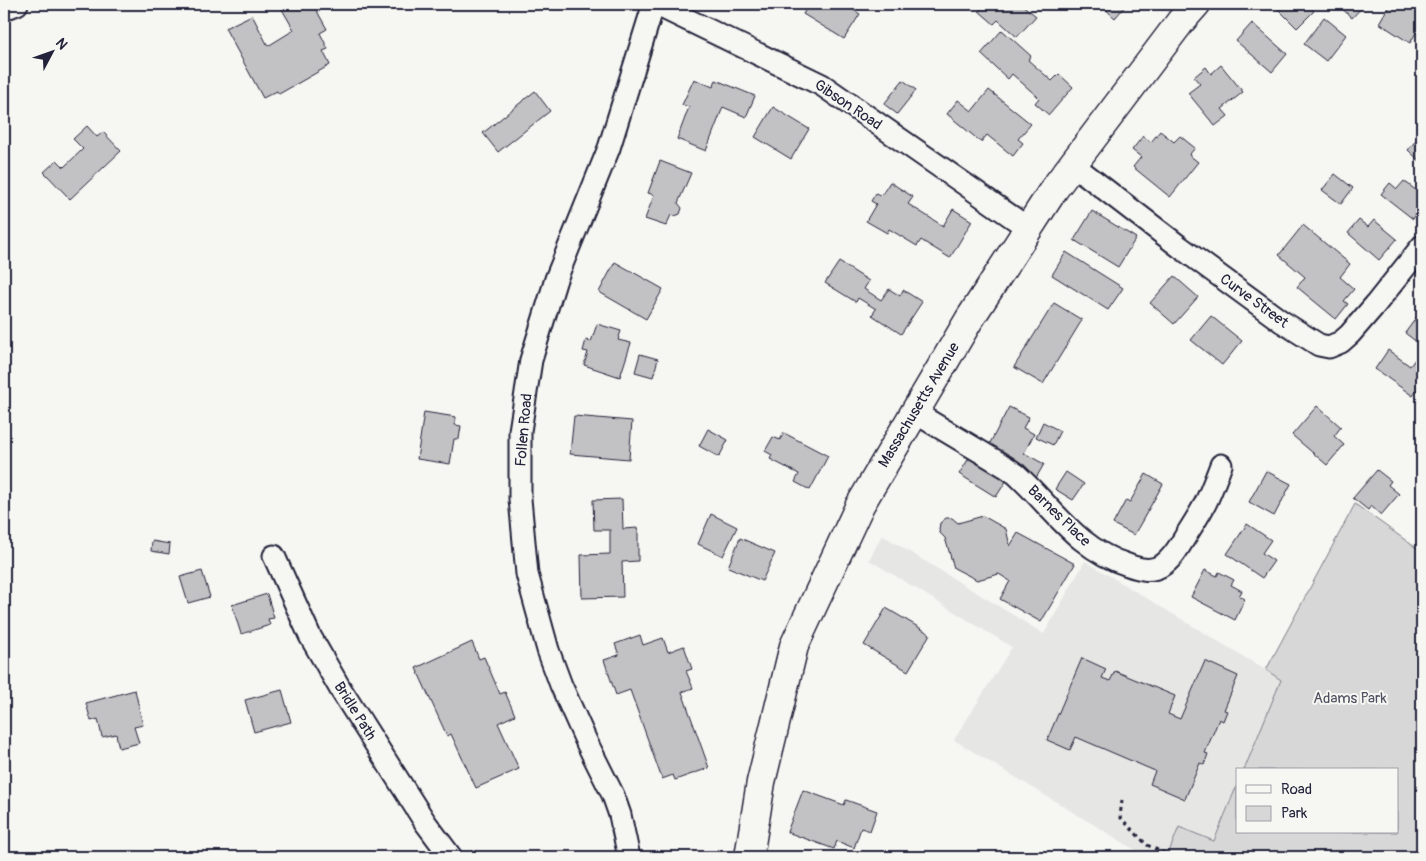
<svg xmlns="http://www.w3.org/2000/svg" width="1426" height="861" viewBox="0 0 1426 861" font-family="Pangolin,sans-serif">
<rect width="100%" height="100%" fill="#f6f6f2"/>
<filter id="ink" filterUnits="userSpaceOnUse"><feTurbulence type="fractalNoise" baseFrequency=".02" numOctaves="2"/><feDisplacementMap in="SourceGraphic" scale="10" xChannelSelector="R" yChannelSelector="G"/><feConvolveMatrix kernelMatrix="1 2 1 2 8 2 1 2 1" color-interpolation-filters="sRGB"/></filter>
<g filter="url(#ink)">
<path fill="#e6e6e4" d="M882,535L1044,634L1085,561L1282,680L1244,770H1237V785L1213,841L1179,827L1167,857H1147L954,740L1012,647L869,560Z"/>
<path fill="#d7d7d7" stroke="#7c7c89" d="M1355,504L1422,552V857H1167L1179,827L1214,841L1237,785V832H1397V770H1244L1281,680L1266,670Z"/>
<g fill="#c2c2c4" stroke="#22223b">
<path d="M279,4H313L327,29L320,33L328,49L323,51L330,65L279,94L277,91L263,98L225,28L252,15L268,46L294,30Z"/>
<path d="M809,4H843L860,14L844,39L803,14Z"/>
<path d="M985,4H1004L1007,7L1010,4H1021L1036,16L1017,37L998,20L994,24L979,11Z"/>
<path d="M1091,4H1127L1115,18L1102,6L1099,10Z"/>
<path d="M1273,4H1306L1314,11L1297,28Z"/>
<path d="M1337,4H1362L1364,5L1352,18Z"/>
<path d="M1390,4H1422V23L1410,43L1379,23Z"/>
<path d="M1324,17L1346,35L1326,61L1304,44Z"/>
<path d="M1252,23L1287,54L1272,72L1236,41Z"/>
<path d="M1002,30L1031,56L1028,60L1052,81L1059,74L1073,87L1049,115L1035,103L1039,98L1012,74L1008,79L981,54Z"/>
<path d="M1221,65L1243,92L1222,109L1228,116L1215,126L1188,93L1200,84L1194,77L1206,67L1211,74Z"/>
<path d="M694,79L713,87L716,80L755,96L746,117L723,107L706,151L677,139L689,107L682,105Z"/>
<path d="M903,80L916,90L897,114L884,104Z"/>
<path d="M989,90L1031,124L1018,139L1023,143L1013,156L987,135L981,142L947,114L958,100L972,111Z"/>
<path d="M535,91L550,111L498,152L483,133Z"/>
<path d="M773,107L809,129L791,159L755,137Z"/>
<path d="M87,126L97,137L103,132L121,151L70,199L44,172L57,160L64,167L83,149L73,139Z"/>
<path d="M1160,131L1174,142L1180,136L1195,148L1189,155L1198,162L1170,197L1133,167L1141,157L1132,150L1143,136L1151,142Z"/>
<path d="M1422,133V163L1408,150Z"/>
<path d="M660,161L691,173L678,203L682,208L680,214L675,216L671,215L666,226L645,219L654,195L648,193Z"/>
<path d="M1335,174L1353,188L1341,204L1322,190Z"/>
<path d="M1404,181L1422,195V206L1413,219L1381,194L1390,183L1397,189Z"/>
<path d="M890,182L913,197L908,204L943,226L953,209L972,221L950,258L921,240L917,246L889,229L887,233L866,221L876,204L871,201L876,193L881,196Z"/>
<path d="M1092,211L1136,238L1118,267L1074,240Z"/>
<path d="M1359,220L1368,227L1374,220L1397,239L1379,260L1348,233Z"/>
<path d="M1303,225L1350,264L1340,277L1354,289L1344,301L1348,304L1336,319L1297,287L1305,277L1279,255Z"/>
<path d="M1066,252L1123,288L1108,310L1052,275Z"/>
<path d="M615,262L663,289L646,319L599,292Z"/>
<path d="M839,262L869,281L864,289L881,300L889,289L900,296L903,290L922,302L901,334L872,315L876,309L858,298L856,302L825,283Z"/>
<path d="M1174,276L1198,297L1174,324L1150,303Z"/>
<path d="M1054,303L1082,320L1043,384L1014,367Z"/>
<path d="M1422,310V346L1405,333Z"/>
<path d="M1211,316L1242,341L1222,365L1191,340Z"/>
<path d="M597,324L621,331L618,340L631,343L620,377L584,365L588,352L583,351L586,340L591,342Z"/>
<path d="M1388,350L1410,366L1416,358L1422,362V383L1413,396L1375,369Z"/>
<path d="M640,354L658,359L653,377L635,372Z"/>
<path d="M1317,406L1341,427L1334,436L1344,445L1327,465L1292,435Z"/>
<path d="M1009,407L1029,417L1023,428L1034,434L1024,453L1044,464L1036,478L1009,464L1012,458L989,445Z"/>
<path d="M424,412L456,417L455,425L461,426L459,439H454L450,464L417,459Z"/>
<path d="M574,416L632,421L629,459L570,454Z"/>
<path d="M1043,422L1060,431L1053,445L1036,437Z"/>
<path d="M708,429L728,440L719,457L699,446Z"/>
<path d="M784,433L828,456L810,490L795,482L799,474L770,459L772,455L765,451L773,437L780,440Z"/>
<path d="M971,455L1008,478L996,497L959,474Z"/>
<path d="M1377,470L1391,481L1388,485L1399,494L1381,515L1371,506L1368,510L1353,498Z"/>
<path d="M1266,471L1291,484L1274,516L1249,502Z"/>
<path d="M1066,472L1084,484L1073,500L1055,489Z"/>
<path d="M1146,474L1163,484L1134,535L1113,524L1126,500L1130,502Z"/>
<path d="M622,499L623,529L638,528V561L622,562L623,597L582,598L581,555L610,554V530H594L593,500Z"/>
<path d="M711,514L737,527L723,556L698,544Z"/>
<path d="M983,516L1006,529L1010,546L1018,533L1075,564L1041,622L1000,599L1010,581L999,574L977,580L954,568L945,538L940,533L939,530L940,523L946,518H952L958,523Z"/>
<path d="M1247,524L1271,540L1262,553L1274,561L1262,578L1227,554Z"/>
<path d="M740,538L775,553L762,581L728,567Z"/>
<path d="M152,541L170,544L169,554L151,551Z"/>
<path d="M1205,570L1217,576L1219,572L1234,580L1231,585L1242,591L1239,596L1245,599L1235,620L1191,597Z"/>
<path d="M202,571L210,597L188,603L180,577Z"/>
<path d="M267,594L274,618L268,619L270,625L241,634L232,605Z"/>
<path d="M886,608L930,634L908,671L864,645Z"/>
<path d="M640,635L643,645L663,638L668,652L684,646L692,669L686,671L693,688L682,692L709,768L675,780L673,775L662,779L630,690L616,695L604,660L619,655L615,644Z"/>
<path d="M472,642L479,659L484,657L500,694L505,692L515,715L498,723L519,769L476,788L451,734L447,736L416,668Z"/>
<path d="M1082,658L1106,669L1102,678L1110,681L1115,671L1175,696L1168,714L1180,719L1205,661L1238,676L1224,710L1227,711L1223,721L1219,719L1205,753L1208,754L1204,765L1200,763L1185,799L1150,784L1155,771L1076,737L1070,750L1047,740Z"/>
<path d="M135,690L143,725L134,727L139,743L119,748L116,734L102,737L98,719L91,721L86,703Z"/>
<path d="M282,690L291,722L254,732L245,700Z"/>
<path d="M803,790L844,805L846,800L877,811L870,831L861,828L854,848L837,841L834,849L787,832Z"/>
</g>
<g fill="none" stroke-linecap="round" stroke-linejoin="round">
<defs>
<g id="street">
<path d="M655,4L822,85L1028,228"/>
<path d="M4,9L17,4"/>
<path d="M1072,164L1180,247L1281,321L1319,345L1329,347L1341,342L1350,334L1375,305L1422,246"/>
<path d="M914,412L1006,467L1016,474C1053,508 1078,550 1128,565C1139,569 1150,572 1161,566C1172,560 1179,547 1185,537C1192,526 1199,515 1205,504C1211,492 1216,478 1221,465"/>
<path d="M274,556L310,636L341,690L425,822L451,857"/>
<path d="M629,857L620,815L613,795L587,743L561,685L548,650L527,574L520,499V431L531,360L556,279L609,148L651,13L652,4"/>
</g>
<path id="primary" d="M749,857L761,782L794,646L860,505L969,320L1054,189L1181,21L1196,4"/>
</defs>
<use href="#street" stroke="#22223b" stroke-width="25"/>
<use href="#primary" stroke="#22223b" stroke-width="31"/>
<path stroke="#22223b" stroke-width="3" stroke-dasharray="4 4" stroke-linecap="butt" d="M1122,800L1120,817L1147,845L1172,857"/>
<use href="#street" stroke="#f6f6f2" stroke-width="21"/>
<use href="#primary" stroke="#f6f6f2" stroke-width="28"/>
</g>
</g>
<g text-anchor="middle" dominant-baseline="central" stroke-width="4" stroke-linejoin="round" paint-order="stroke">
<g font-size="15" fill="#22223b" stroke="#f6f6f2">
<text transform="translate(848 105) rotate(34)">Gibson Road</text>
<text transform="translate(1254 301) rotate(36)">Curve Street</text>
<text transform="translate(919 405) rotate(-59)">Massachusetts Avenue</text>
<text transform="translate(524 430) rotate(-85)">Follen Road</text>
<text transform="translate(1059 516) rotate(44)">Barnes Place</text>
<text transform="translate(355 711) rotate(58)">Bridle Path</text>
</g>
<g font-size="15" fill="#4f4f62" stroke="#f6f6f2">
<text x="1350" y="698">Adams Park</text>
</g>
</g>
<rect width="1426" height="861" fill="none" stroke="#f6f6f2" stroke-width="20"/>
<rect x="10" y="10" width="1406" height="841" fill="none" stroke="#22223b" stroke-width="2" filter="url(#ink)"/>
<rect x="1236" y="768" width="162" height="65" fill="#f6f6f2" stroke="#a1a1a9"/>
<rect x="1246" y="785" width="25" height="8" fill="#f6f6f2" stroke="#a1a1a9"/>
<text x="1281" y="794" font-size="15" fill="#22223b">Road</text>
<rect x="1246" y="806" width="25" height="15" fill="#d7d7d7" stroke="#a1a1a9"/>
<text x="1281" y="818" font-size="15" fill="#22223b">Park</text>
<g transform="translate(52 52) rotate(49)" stroke="#f6f6f2" stroke-width="4" paint-order="stroke">
<path d="M0-4L9 19L0 12L-9 19Z" fill="#22223b"/>
<text y="-8" font-size="14" font-weight="bold" text-anchor="middle" fill="#22223b">N</text>
</g>
</svg>
